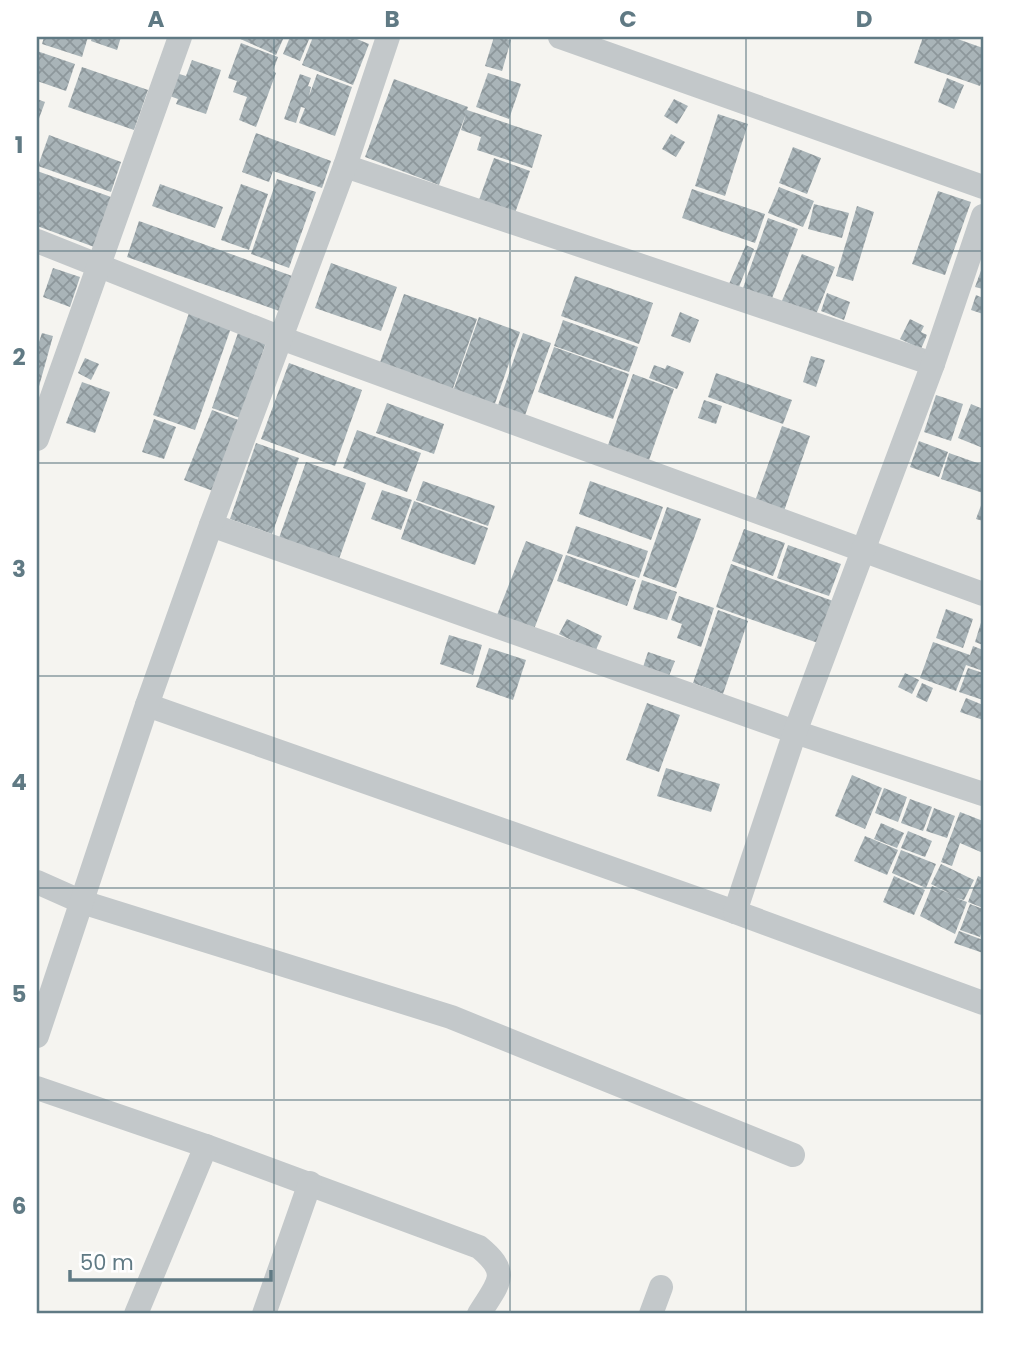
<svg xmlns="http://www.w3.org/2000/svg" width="1020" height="1351" viewBox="0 0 1020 1351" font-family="Poppins,sans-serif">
<defs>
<pattern id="building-cross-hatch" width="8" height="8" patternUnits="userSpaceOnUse" patternTransform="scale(1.75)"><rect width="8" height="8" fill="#a9b4b8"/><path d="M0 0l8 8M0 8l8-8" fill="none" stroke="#8d979b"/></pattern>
</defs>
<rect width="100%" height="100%" fill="#f5f4f0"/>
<g fill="url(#building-cross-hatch)">
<path d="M44,37H88L82,57L42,44Z"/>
<path d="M92,37H121L117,50L91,41Z"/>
<path d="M236,37H284L276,55Z"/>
<path d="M290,37H310L300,61L283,54Z"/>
<path d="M313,37H352L369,44L353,85L302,65Z"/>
<path d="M494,37L511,40L502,71L485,66Z"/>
<path d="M923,37H952L983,48V78L980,86L914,63Z"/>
<path d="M241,43L278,57L273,71L276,73L256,127L239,120L247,97L233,92L237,81L228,78Z"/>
<path d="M37,51L75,64L66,91L37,81Z"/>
<path d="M192,60L221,70L206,114L176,104L178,99L167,95L176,73L186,76Z"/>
<path d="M82,67L148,90L134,130L68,107Z"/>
<path d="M488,73L521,84L509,119L476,107Z"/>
<path d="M300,74L311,78L308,86L311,87L309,96L317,74L352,87L335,136L299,123L305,108L301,107L296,123L284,119Z"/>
<path d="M947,78L964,85L954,109L938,102Z"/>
<path d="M394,79L468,107L467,110L542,135L532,168L477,150L481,137L461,130L466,114L439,185L365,157Z"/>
<path d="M37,99L45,102L37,124Z"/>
<path d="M674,99L688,106L677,124L664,116Z"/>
<path d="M718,114L748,124L725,196L695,186Z"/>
<path d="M256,133L331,161L322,188L273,171L269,182L242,172Z"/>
<path d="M671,134L685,142L676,157L662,149Z"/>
<path d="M49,135L121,162L111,192L38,166Z"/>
<path d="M793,147L821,158L807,194L779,183Z"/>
<path d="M494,158L530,171L515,213L479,200Z"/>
<path d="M37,171L114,198L97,248L37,226Z"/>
<path d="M277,179L316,192L289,268L251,254Z"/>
<path d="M160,184L223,207L215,228L152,206Z"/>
<path d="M241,184L268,194L249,250L221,240Z"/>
<path d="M779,187L814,201L803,227L768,213Z"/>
<path d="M692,189L765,214L755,243L682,218Z"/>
<path d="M938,191L971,202L945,275L912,264Z"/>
<path d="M814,204L849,213L842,238L808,229Z"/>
<path d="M857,206L874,212L853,281L836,276Z"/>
<path d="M768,218L798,229L771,301L742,291Z"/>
<path d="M139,221L295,277L282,312L127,257Z"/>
<path d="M746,245L754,249L739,287L729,284Z"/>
<path d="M802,254L835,267L815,317L781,303Z"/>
<path d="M331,263L397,287L381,331L315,308Z"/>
<path d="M983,265V289L975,287Z"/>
<path d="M53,268L80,277L70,307L43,297Z"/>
<path d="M575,276L653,303L639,344L561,316Z"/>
<path d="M827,293L850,302L844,320L821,311Z"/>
<path d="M404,294L477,319L450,397L377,371Z"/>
<path d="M976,295L983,298V314L971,310Z"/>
<path d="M680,312L699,320L690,343L671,336Z"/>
<path d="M189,313L231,328L195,430L153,415Z"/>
<path d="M479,317L520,332L492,412L451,397Z"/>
<path d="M910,319L924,326L921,332L927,335L921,349L900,339Z"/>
<path d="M563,320L638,347L629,372L554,346Z"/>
<path d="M239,330L267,340L240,418L212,408Z"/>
<path d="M42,333L53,336L38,390L37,341L39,342Z"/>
<path d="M523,333L551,343L523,421L496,411Z"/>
<path d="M554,347L629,374L613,419L538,392Z"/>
<path d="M811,356L825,360L816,387L803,382Z"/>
<path d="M85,358L99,364L91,380L78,373Z"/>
<path d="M289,363L362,390L335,466L261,439Z"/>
<path d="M654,365L665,369L667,365L684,372L677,389L649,378Z"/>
<path d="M716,373L792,400L783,424L708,397Z"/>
<path d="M633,374L674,389L648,463L607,448Z"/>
<path d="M82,382L110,392L95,433L66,423Z"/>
<path d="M936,395L963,404L951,441L924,432Z"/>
<path d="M704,400L722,406L716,424L698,418Z"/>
<path d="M387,403L444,424L434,454L376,433Z"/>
<path d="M971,404L983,409V448L958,438Z"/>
<path d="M212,410L241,421L213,491L184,480Z"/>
<path d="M154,419L176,427L164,459L142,452Z"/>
<path d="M782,426L810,436L784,511L755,501Z"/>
<path d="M357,430L421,453L407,492L343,468Z"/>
<path d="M919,441L948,452L939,477L910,467Z"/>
<path d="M256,443L299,458L272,534L230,519Z"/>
<path d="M949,453L983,465V493L941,479Z"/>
<path d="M306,462L366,483L339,559L279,538Z"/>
<path d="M423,481L495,506L488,526L416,500Z"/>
<path d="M590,481L663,507L651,540L579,514Z"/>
<path d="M382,490L412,500L401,530L371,519Z"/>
<path d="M983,500V521L976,519Z"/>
<path d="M414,501L488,528L475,565L401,539Z"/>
<path d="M667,507L701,519L676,588L643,576Z"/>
<path d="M576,526L648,551L639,578L567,553Z"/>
<path d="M744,529L785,543L773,576L732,561Z"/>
<path d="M526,541L563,555L534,629L497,615Z"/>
<path d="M788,545L841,564L829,596L777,578Z"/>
<path d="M566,555L636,580L627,606L557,581Z"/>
<path d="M731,564L833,601L818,643L716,607Z"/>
<path d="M642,580L677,592L667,620L633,609Z"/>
<path d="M679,596L714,608L701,647L677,638L682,624L671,620Z"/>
<path d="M946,609L973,619L963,648L936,638Z"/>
<path d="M718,610L748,621L723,694L693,683Z"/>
<path d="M983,616V645L975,642Z"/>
<path d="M567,619L602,636L595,652L559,634Z"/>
<path d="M449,635L482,645L473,675L440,664Z"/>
<path d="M933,642L970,655L973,646L983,650V671L966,665L956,691L920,678Z"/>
<path d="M489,648L526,660L513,700L476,687Z"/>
<path d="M648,652L675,661L669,676L643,667Z"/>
<path d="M968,668L983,673V700L959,692Z"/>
<path d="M905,673L919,680L912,694L898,687Z"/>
<path d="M922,683L933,688L927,702L916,697Z"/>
<path d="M966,698L983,705V720L960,712Z"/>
<path d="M647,703L680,715L659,772L626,760Z"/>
<path d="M666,768L720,784L711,812L657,796Z"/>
<path d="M852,775L882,788L865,829L835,816Z"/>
<path d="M884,788L907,797L898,822L875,813Z"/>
<path d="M910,799L932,807L923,831L901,823Z"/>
<path d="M934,808L955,816L947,838L926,831Z"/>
<path d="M960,812L983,821V853L960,843L952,866L941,862Z"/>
<path d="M881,823L904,833L897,848L874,839Z"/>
<path d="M908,831L932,841L925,857L901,848Z"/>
<path d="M865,836L898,850L887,875L854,861Z"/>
<path d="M901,850L936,864L926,888L892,873Z"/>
<path d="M941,864L974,880L964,900L956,898L967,902L955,934L920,916L932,886L951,894L931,884Z"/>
<path d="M894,876L925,890L914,915L883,902Z"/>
<path d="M978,876L983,878V908L968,902Z"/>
<path d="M970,904L983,909V927L980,937L960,930Z"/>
<path d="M959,931L983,940V953L954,943Z"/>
</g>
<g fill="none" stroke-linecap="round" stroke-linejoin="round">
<g stroke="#c3c8ca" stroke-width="24">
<path d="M560,37L983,187"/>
<path d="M345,166L933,364"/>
<path d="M37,241L281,338L983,594"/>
<path d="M37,439L180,37"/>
<path d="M211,525L795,732L983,794"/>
<path d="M147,705L735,912L983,1003"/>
<path d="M37,882L82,902L451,1017L793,1155"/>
<path d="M735,912L795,732L933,364L983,216"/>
<path d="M37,1036L147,705L211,525L345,166L388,37"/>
<path d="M37,1088L206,1146L479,1247C512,1274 498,1283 479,1314"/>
<path d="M136,1314L206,1146"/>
<path d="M264,1314L310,1183"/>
<path d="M651,1314L661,1287"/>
</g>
</g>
<path fill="none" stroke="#607a84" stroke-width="2" stroke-opacity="0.55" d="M274,37V1314M510,37V1314M746,37V1314M37,251H983M37,463H983M37,676H983M37,888H983M37,1100H983"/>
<rect width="1020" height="1351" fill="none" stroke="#ffffff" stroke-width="77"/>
<path d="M70 1270v10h201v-10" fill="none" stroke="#607a84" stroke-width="3.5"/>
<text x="80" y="1270" font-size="21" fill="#607a84" stroke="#ffffff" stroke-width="5" paint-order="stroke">50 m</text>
<rect x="38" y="38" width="944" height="1274" fill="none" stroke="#607a84" stroke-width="2.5"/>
<g font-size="23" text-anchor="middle" font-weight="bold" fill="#607a84">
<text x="156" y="27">A</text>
<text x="392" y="27">B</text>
<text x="628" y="27">C</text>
<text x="864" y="27">D</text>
<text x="19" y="153">1</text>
<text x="19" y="365">2</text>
<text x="19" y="577">3</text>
<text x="19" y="790">4</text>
<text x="19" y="1002">5</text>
<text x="19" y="1214">6</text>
</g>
</svg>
